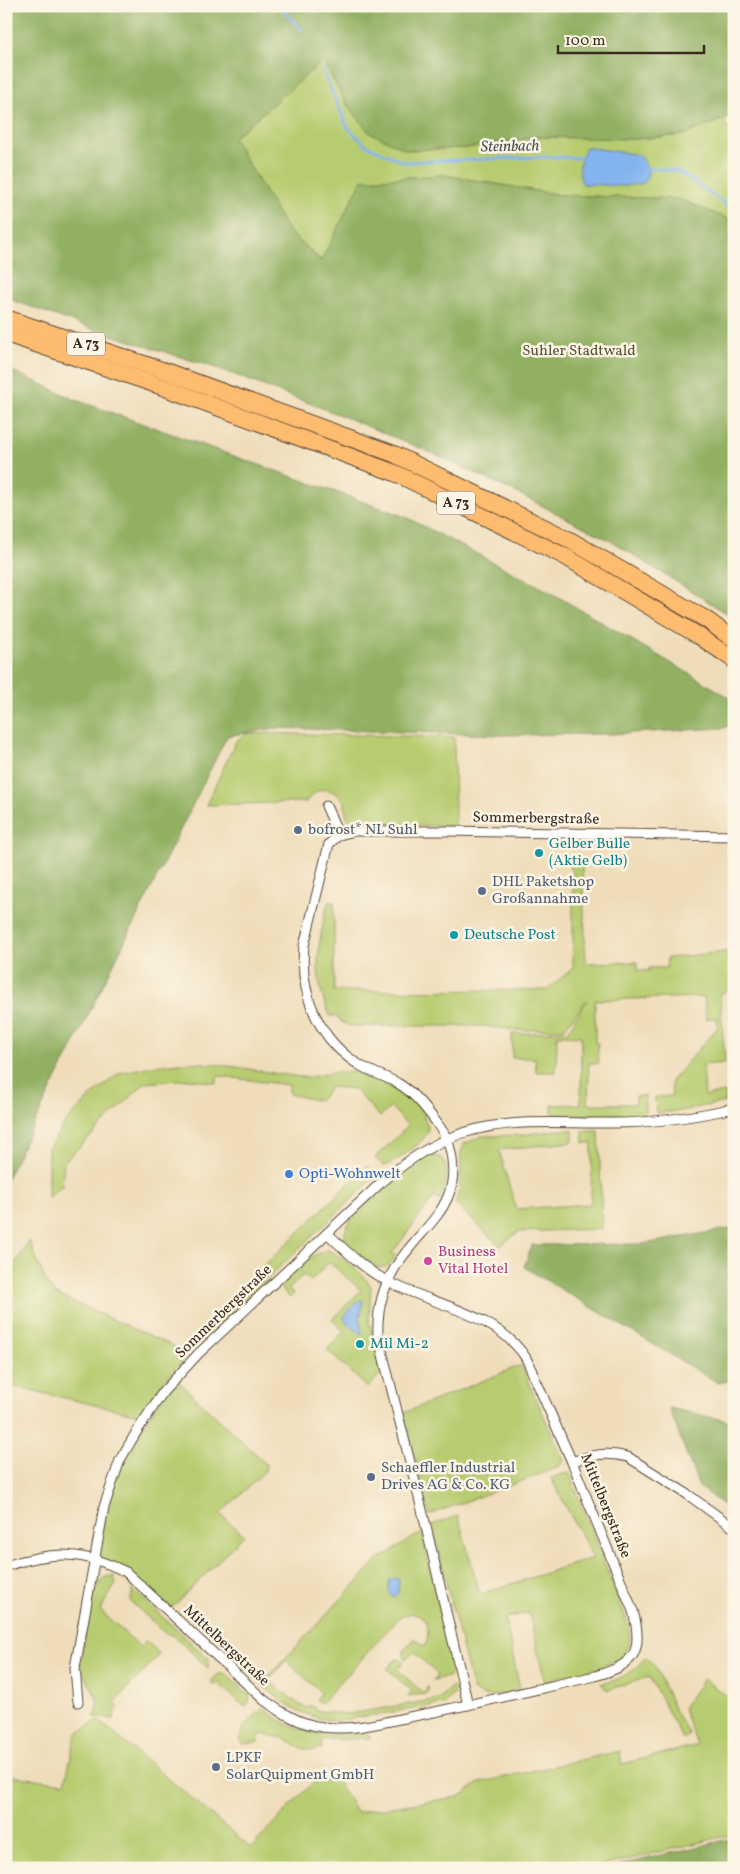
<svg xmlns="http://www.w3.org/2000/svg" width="740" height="1874" viewBox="0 0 740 1874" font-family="Vollkorn,serif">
<rect width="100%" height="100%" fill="#fcf5e5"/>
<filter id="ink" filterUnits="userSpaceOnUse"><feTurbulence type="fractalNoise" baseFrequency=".02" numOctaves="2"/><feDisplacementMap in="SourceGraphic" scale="10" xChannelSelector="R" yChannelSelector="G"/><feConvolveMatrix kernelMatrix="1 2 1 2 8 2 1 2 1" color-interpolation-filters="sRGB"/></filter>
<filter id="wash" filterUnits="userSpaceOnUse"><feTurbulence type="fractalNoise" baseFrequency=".0096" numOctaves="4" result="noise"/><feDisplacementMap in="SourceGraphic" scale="20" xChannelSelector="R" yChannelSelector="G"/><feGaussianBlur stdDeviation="1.12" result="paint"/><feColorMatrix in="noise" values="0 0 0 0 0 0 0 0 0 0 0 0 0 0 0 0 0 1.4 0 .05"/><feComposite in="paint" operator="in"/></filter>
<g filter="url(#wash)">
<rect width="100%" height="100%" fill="#efddba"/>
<g fill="#b7cc70" stroke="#797b47">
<path d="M323,61L348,106L406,150L467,148L536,137L636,139L683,135L724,118L727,129H734V221L678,199L560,195L444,175L362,180L322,261L289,232L233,138Z"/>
<path d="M247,733L454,737L455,826H355C346,818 345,813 345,802C332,787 319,784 306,802L206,805L236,741Z"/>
<path d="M582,860L586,963L637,962V970L649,971V968H666L667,958L734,951V987L720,994L725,1063L703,1065L705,1096L725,1092L726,1102L680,1111L656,1113L655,1097L672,1096L671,1081L718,1027L717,1018L706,1019L704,997L595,1000V1043H598V1064L589,1063L588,1104H636V1096H645V1112L643,1115H555L552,1111V1105L581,1104V1036L557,1035L556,1072H536L535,1058H512V1034L568,1031L587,1000L564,1029L515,1030L485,1026H350L342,1022L336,1016H330C311,974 318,945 328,902H334V991L547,990L573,968V874L567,863Z"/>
<path d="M189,1062C227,1064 263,1072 300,1077C314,1078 325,1073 338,1072C372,1069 404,1091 425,1114L424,1117C425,1121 428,1125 428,1128C427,1143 399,1158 388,1165L384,1166L375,1158L408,1126L391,1107L380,1117L354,1089L331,1087L319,1101L289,1094V1085L218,1076L216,1083L189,1079L145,1083L64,1162L62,1186L48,1198V1149L65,1123L88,1099L119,1073L153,1066Z"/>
<path d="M558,1130H573V1142L499,1150L516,1209L591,1204L592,1143H584L583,1131H599L602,1229L518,1232L500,1246L455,1203L460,1187L461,1152L464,1144L482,1136L521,1135Z"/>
<path d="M427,1155L440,1157C452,1169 445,1187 440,1200L434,1197L392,1253L397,1257C393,1261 389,1266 384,1267C373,1270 350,1252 346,1242C343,1233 347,1226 351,1219L389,1182Z"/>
<path d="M367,1166L374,1176L371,1181L199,1343L196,1338L243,1293L242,1287Z"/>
<path d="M29,1241L47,1284L55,1294L184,1351V1357L181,1363L162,1383L139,1415L17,1387L6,1388V1271L19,1258Z"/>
<path d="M327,1250C345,1257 360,1271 371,1286L369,1321L381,1373L368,1388L327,1350L344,1331L332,1320L361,1290L329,1262L311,1281L303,1275L289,1289L294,1294L290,1298L281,1288V1283L310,1257Z"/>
<path d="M521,1365L564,1461L557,1468L429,1515L404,1413Z"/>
<path d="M175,1378L266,1464L265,1471L220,1514L244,1535L168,1612L126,1572L94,1559L120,1460Z"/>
<path d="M569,1472L629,1626L630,1640L623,1656L600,1668L556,1678L545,1683L529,1613L505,1618L520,1690C504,1693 486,1701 473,1690L432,1525L458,1516L480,1594L593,1558L551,1478Z"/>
<path d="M422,1532L453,1671L448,1677L433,1680L438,1675L414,1652L406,1659L404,1657V1650L415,1638L425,1647C434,1624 420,1602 397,1620L321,1703L316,1699L321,1693L286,1660L268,1680L300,1705L308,1708L311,1705L317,1710L326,1712L349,1714L439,1699L452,1686L457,1688L453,1696L444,1704L336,1721C304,1718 286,1705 261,1684L378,1560Z"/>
<path d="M109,1576H114L116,1584L100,1610L140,1647L146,1641L160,1654L115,1702L119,1706L115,1712L114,1719L94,1717C107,1696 83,1684 81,1664C80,1658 91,1603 94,1595C96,1589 100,1584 103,1578Z"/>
<path d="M133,1590L209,1659L208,1668L173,1635L166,1634L130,1601Z"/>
<path d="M646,1657L656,1668L676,1713L689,1734L683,1739L649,1677L607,1690L601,1684L618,1679L634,1670Z"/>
<path d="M401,1659L404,1662L397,1669L422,1692L427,1687L429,1689L425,1694L407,1696L412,1691L387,1669L395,1660Z"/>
<path d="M219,1674H226L250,1696L249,1702L245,1707L218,1683L215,1686L212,1684V1680Z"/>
<path d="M703,1679L734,1701V1834L593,1868H6V1775L65,1783L76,1734L98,1720L251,1848L313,1782L336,1779L356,1812L459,1797L479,1783L620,1751L622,1764L697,1745L683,1708Z"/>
<path d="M264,1709C301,1737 324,1735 367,1733L371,1738L321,1740L322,1749L317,1748L316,1751L304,1749L284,1738L260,1734L259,1742L244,1744L241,1742C237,1729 252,1719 261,1710Z"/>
</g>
<g fill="#91b062" stroke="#666d40">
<path d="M6,6H734V115L683,135L637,139L536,137L467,148L406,150L369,132L348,106L323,61L233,138L289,232L321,261L362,180L444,175L560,195L678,199L734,221V618L613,542L519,494L437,455L340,415L219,369L101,332L6,298Z"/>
<path d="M6,368L76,400L406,517L550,592L734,700V723L724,728L612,734L501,735L275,728L227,736L6,1180Z"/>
<path d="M734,1228V1380L718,1383L524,1267L532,1245L643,1244Z"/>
<path d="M669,1408L734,1422V1513L699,1487Z"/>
<path d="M734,1838V1868H608Z"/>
</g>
<g fill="#84b4ef" stroke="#606f86">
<path d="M586,147L640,155C646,165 652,172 644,183L625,186L583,184C576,173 581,158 586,147Z"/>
<path d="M360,1300H363V1302L360,1317L362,1334L350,1326L344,1319C345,1313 355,1304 360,1300Z"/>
<path d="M393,1578L399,1579L398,1593L393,1597L389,1591V1581Z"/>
</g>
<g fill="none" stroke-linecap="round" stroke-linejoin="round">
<g stroke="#84b4ef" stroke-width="3">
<path d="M279,6L302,30"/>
<path d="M322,69L348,128L366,145L404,162L543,157L584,158"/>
<path d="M644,168L678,171L734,210"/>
</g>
</g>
</g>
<g filter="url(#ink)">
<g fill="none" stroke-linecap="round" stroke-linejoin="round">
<defs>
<g id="street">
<path d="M326,806L339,835"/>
<path d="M572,1462C592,1454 608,1452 628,1457L687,1494L734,1528"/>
<path d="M6,1566C51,1551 82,1550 126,1572L264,1700C282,1713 300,1724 322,1727C351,1731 381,1723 409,1717C471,1705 533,1690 595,1676C634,1665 644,1653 633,1611L572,1462L526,1358C497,1313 432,1305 387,1281C364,1269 346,1251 327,1233"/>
<path d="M78,1702L75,1668L104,1507L120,1460L137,1431L163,1392L198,1354L386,1178C405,1163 424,1149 447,1139C499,1116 558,1124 613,1123C654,1123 694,1117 734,1108"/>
<path d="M468,1705L423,1514L378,1335C377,1312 381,1293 392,1273C418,1225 467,1210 449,1145C447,1136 441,1129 436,1122C426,1108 414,1093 399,1084C387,1077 373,1073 361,1066C319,1041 299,994 304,946L329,844L339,835L355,831H447L734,836"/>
</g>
<g id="highway">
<path d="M6,318L165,371L394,454L568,539L707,620L734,640"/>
<path d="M6,334L160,386L395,473L566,557L699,636L734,660"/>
</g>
</defs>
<use href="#street" stroke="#564535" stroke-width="11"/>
<use href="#highway" stroke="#564535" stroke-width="18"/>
<use href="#street" stroke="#fff" stroke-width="9"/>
<use href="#highway" stroke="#fdbc6f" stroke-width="16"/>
</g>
</g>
<g fill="#5c6f8a" stroke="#fcf5e5" stroke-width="2">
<circle cx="298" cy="830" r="5"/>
<circle cx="482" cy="891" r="5"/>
<circle cx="371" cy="1477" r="5"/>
<circle cx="216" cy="1767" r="5"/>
</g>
<g fill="#0f9aa8" stroke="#fcf5e5" stroke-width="2">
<circle cx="539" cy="853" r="5"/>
<circle cx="454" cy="935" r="5"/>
<circle cx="360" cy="1344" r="5"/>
</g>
<circle fill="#3f7fe0" stroke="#fcf5e5" stroke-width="2" cx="289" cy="1174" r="5"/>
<circle fill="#d1479c" stroke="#fcf5e5" stroke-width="2" cx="428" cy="1261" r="5"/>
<g text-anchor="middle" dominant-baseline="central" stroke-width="5" stroke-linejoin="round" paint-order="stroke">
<g fill="#fcf5e5" stroke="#75675a" stroke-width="1">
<rect x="67" y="332.5" width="38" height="23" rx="4"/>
<rect x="437" y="491.5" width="38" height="23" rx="4"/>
</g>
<g font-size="14" font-weight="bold" fill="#3b2a1e">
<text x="86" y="344">A 73</text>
<text x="456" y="503">A 73</text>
</g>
<g font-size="15" fill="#5a5232" stroke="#fcf5e5">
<text x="579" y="351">Suhler Stadtwald</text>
</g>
<g font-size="15" fill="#3b2a1e" stroke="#fcf5e5">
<text transform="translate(536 819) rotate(1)">Sommerbergstraße</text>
<text transform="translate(224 1312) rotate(-44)">Sommerbergstraße</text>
<text transform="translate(605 1506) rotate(68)">Mittelbergstraße</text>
<text transform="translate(226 1646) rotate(43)">Mittelbergstraße</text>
</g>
<g font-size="15" fill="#4e5e75" stroke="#fcf5e5" text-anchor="start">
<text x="308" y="830">bofrost* NL Suhl</text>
<text x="492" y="882">DHL Paketshop<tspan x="492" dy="17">Großannahme</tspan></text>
<text x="381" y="1468">Schaeffler Industrial<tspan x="381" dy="17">Drives AG &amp; Co. KG</tspan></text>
<text x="226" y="1758">LPKF<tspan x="226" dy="17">SolarQuipment GmbH</tspan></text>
</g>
<g font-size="15" fill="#0d838f" stroke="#fcf5e5" text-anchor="start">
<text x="549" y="844">Gelber Bulle<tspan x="549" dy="17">(Aktie Gelb)</tspan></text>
<text x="464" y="935">Deutsche Post</text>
<text x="370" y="1344">Mil Mi-2</text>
</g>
<g font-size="15" fill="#366cbe" stroke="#fcf5e5" text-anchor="start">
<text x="299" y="1174">Opti-Wohnwelt</text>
</g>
<g font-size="15" fill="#b23c85" stroke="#fcf5e5" text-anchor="start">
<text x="438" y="1252">Business<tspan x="438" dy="17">Vital Hotel</tspan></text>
</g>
<g font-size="16" font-style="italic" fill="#51535d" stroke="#fcf5e5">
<text transform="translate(510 147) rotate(-1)">Steinbach</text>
</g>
</g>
<rect width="740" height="1874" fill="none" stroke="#fcf5e5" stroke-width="25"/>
<path d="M558 45v8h146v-8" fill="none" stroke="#3b2a1e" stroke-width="2.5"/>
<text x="565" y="45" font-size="15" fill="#3b2a1e" stroke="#fcf5e5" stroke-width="4" paint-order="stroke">100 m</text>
</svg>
